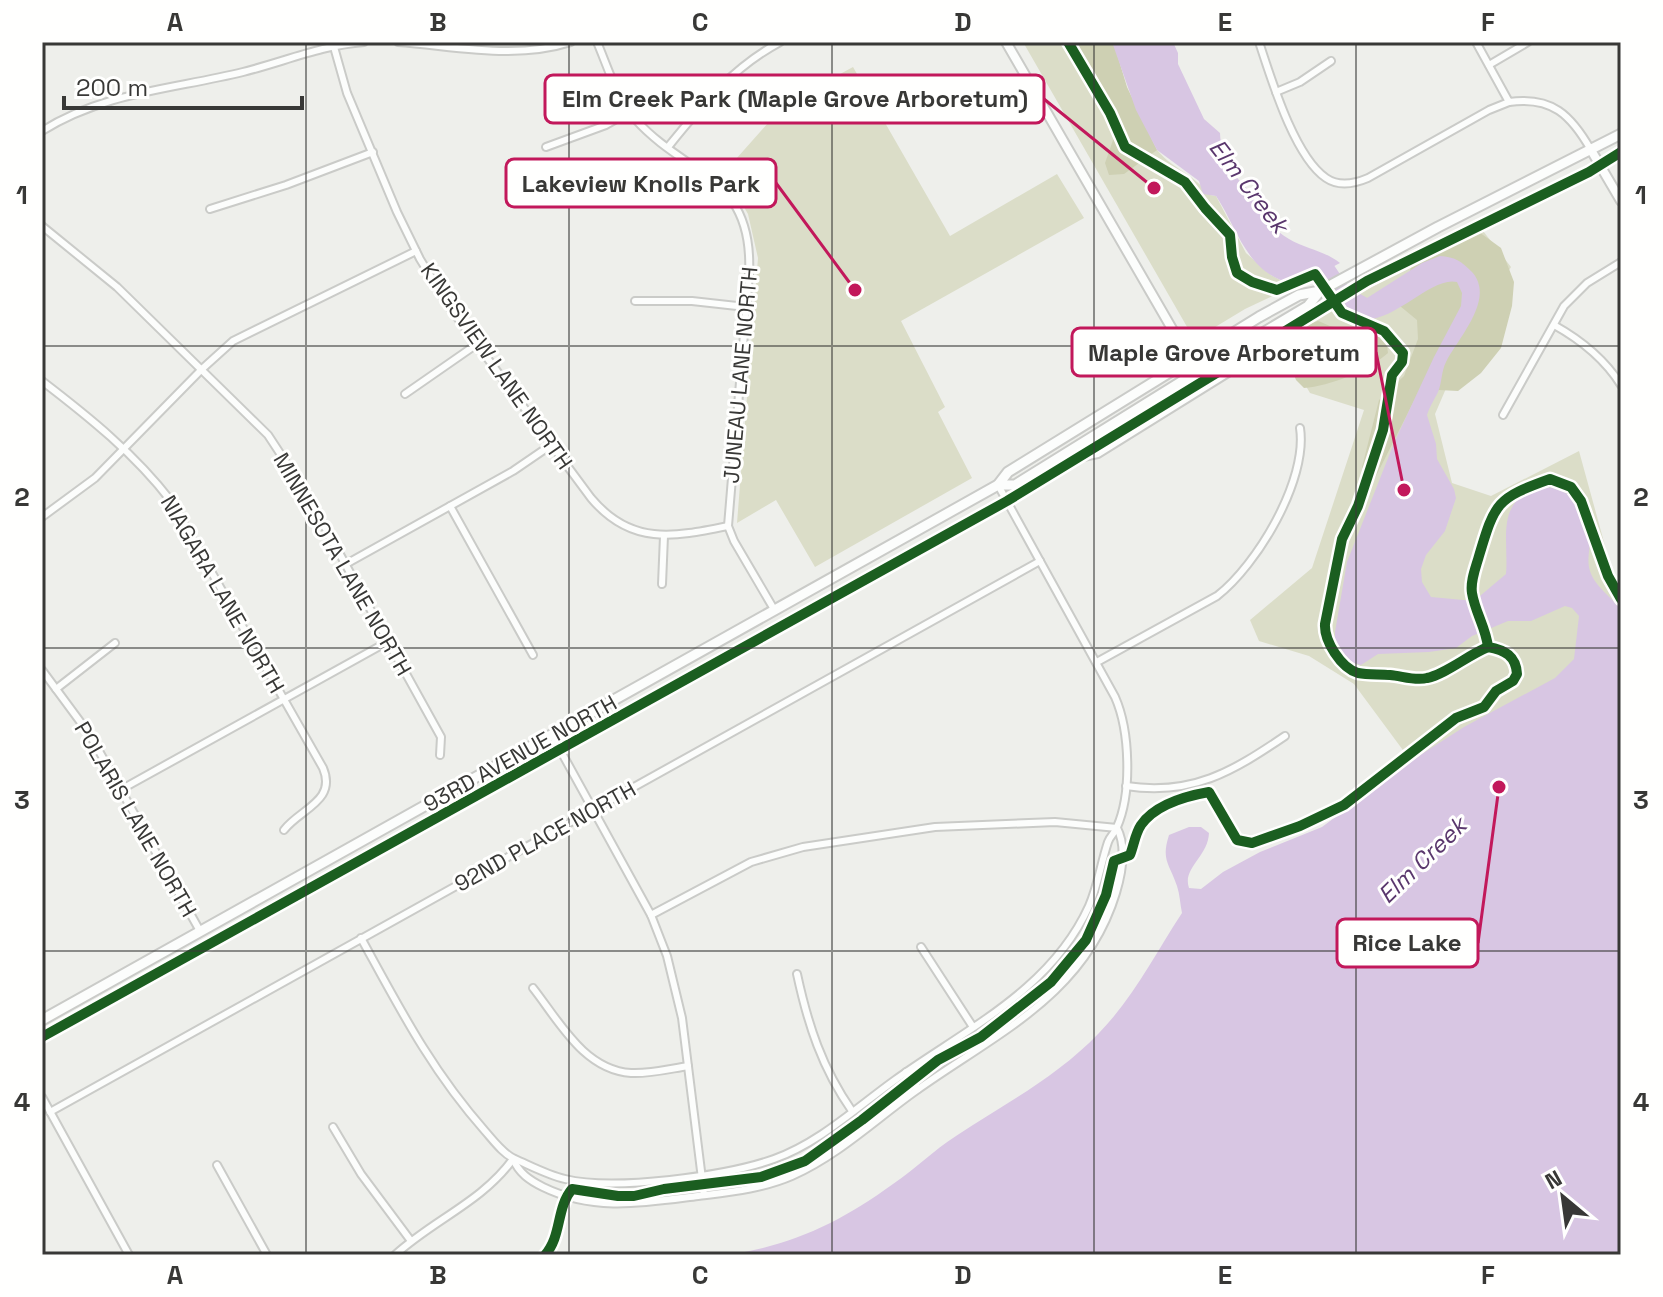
<svg xmlns="http://www.w3.org/2000/svg" width="1663" height="1297" viewBox="0 0 1663 1297" font-family="'Space Grotesk',sans-serif">
<rect width="100%" height="100%" fill="#eeefeb"/>
<g fill="#dbddc8">
<path d="M1023,42H1112C1122,74 1137,125 1158,151C1172,168 1194,175 1210,195L1216,196L1246,253L1271,275L1282,281L1315,272L1317,275L1245,309L1207,332H1190Z"/>
<path d="M853,67L950,236L1057,174L1084,218L901,321L945,407L938,412L972,478L815,567L776,500L737,523L758,258L748,214L737,195L720,177L785,104Z"/>
<path d="M1480,227L1511,267L1467,340L1435,414L1452,483L1491,496L1579,451L1613,575L1621,588V643L1504,712L1411,761L1354,684L1309,656L1259,641L1250,620L1312,568L1364,410L1310,393L1278,339Z"/>
</g>
<g fill="#ced0b3">
<path d="M1076,42H1112L1115,47L1127,87L1157,150L1124,174L1109,175L1105,163L1119,123Z"/>
<path d="M1479,232L1501,248L1514,282L1512,306L1501,348L1481,373L1458,391L1439,390L1414,401L1372,484L1362,467L1379,400L1404,376L1418,339L1417,320L1400,306L1412,264Z"/>
<path d="M1318,321C1324,323 1330,327 1336,327C1355,330 1387,325 1388,353C1368,371 1330,386 1304,388L1296,380L1282,345L1293,330Z"/>
</g>
<g fill="#d8c6e3">
<path d="M1112,42H1173L1178,53V64L1204,119L1220,133C1220,146 1227,163 1234,174C1239,181 1246,186 1250,193C1261,211 1270,228 1289,239C1306,249 1325,251 1340,263L1317,275L1314,272L1289,283C1246,271 1238,229 1216,196L1203,194L1199,181L1157,150L1136,110Z"/>
<path d="M1440,256C1455,257 1461,261 1472,272C1496,299 1458,338 1446,362C1441,372 1442,383 1438,392C1434,400 1430,406 1427,415L1436,444L1437,459L1454,489L1456,498L1445,531L1426,555L1421,569L1422,582L1431,597L1474,601L1506,574C1509,541 1495,503 1536,489C1564,480 1588,507 1590,534C1591,547 1586,559 1590,571C1595,587 1612,597 1621,610V1255H727C793,1245 839,1223 893,1184C915,1169 934,1150 956,1136C1005,1104 1058,1076 1099,1033C1134,997 1155,954 1182,913C1180,904 1180,895 1177,886C1169,863 1161,860 1169,835L1189,827H1201L1209,833C1208,857 1182,868 1189,888L1201,889L1223,872L1260,852L1322,827L1411,761L1464,727L1555,678L1574,659L1579,616L1572,608L1565,606L1531,621H1508L1472,636L1456,648L1429,652L1378,654L1361,665L1343,660L1335,640V632L1347,562L1394,443L1434,357L1461,306L1462,293L1457,282C1424,274 1373,354 1337,301L1355,291L1367,298L1422,263Z"/>
</g>
<g fill="none" stroke-linecap="round" stroke-linejoin="round">
<path stroke="#d8c6e3" stroke-width="14" d="M1311,265L1328,269L1347,297L1362,303"/>
<defs>
<g id="minor">
<path d="M398,42C455,46 515,60 571,42"/>
<path d="M597,42C607,65 618,101 635,119C687,177 754,175 749,274L728,526L734,541L775,611"/>
<path d="M1259,42C1271,78 1294,156 1326,178C1339,187 1354,184 1368,178L1489,110L1509,102"/>
<path d="M1476,42L1509,102C1552,96 1571,115 1591,150"/>
<path d="M334,47L347,93L397,212L420,259L448,305L591,498C631,546 674,537 728,526"/>
<path d="M1489,65L1528,42"/>
<path d="M1276,92L1300,82L1331,61"/>
<path d="M42,131C104,92 174,89 243,72C283,62 323,45 364,42"/>
<path d="M546,147L606,125L629,112"/>
<path d="M668,147C702,105 732,68 780,42"/>
<path d="M210,209L286,185L373,152"/>
<path d="M42,226L117,287L268,435L306,493L441,737L440,755"/>
<path d="M635,301H692L746,307"/>
<path d="M1554,325C1581,340 1604,358 1621,385"/>
<path d="M42,381C89,417 135,454 171,501L323,768C337,801 300,809 284,830"/>
<path d="M405,394L477,344"/>
<path d="M1503,415L1564,306L1587,283L1621,262"/>
<path d="M1074,450L1083,457L1098,454L1270,347"/>
<path d="M450,506L533,655"/>
<path d="M42,517L95,478L202,369L233,341L416,251"/>
<path d="M346,564L513,471L551,445"/>
<path d="M662,584L664,536"/>
<path d="M1097,662L1217,596C1257,565 1308,480 1300,428"/>
<path d="M42,670L90,735L200,931"/>
<path d="M56,689L115,643"/>
<path d="M552,735L651,915L667,956L682,1018L704,1195"/>
<path d="M1126,786C1192,796 1232,772 1285,736"/>
<path d="M122,789L389,641"/>
<path d="M651,915L751,862L803,847L935,827L1055,822L1117,828"/>
<path d="M361,938C400,1009 431,1070 485,1131C493,1140 504,1155 515,1159C531,1166 548,1175 565,1179C614,1191 726,1176 774,1159C819,1143 856,1108 895,1080C966,1029 1051,990 1089,906C1098,885 1101,863 1108,842C1110,836 1115,833 1117,827C1132,793 1130,731 1115,697L998,485"/>
<path d="M921,947L973,1027"/>
<path d="M797,974C808,1025 822,1068 852,1111"/>
<path d="M533,988C559,1021 584,1070 631,1073C649,1074 669,1069 688,1066"/>
<path d="M906,1072L918,1089"/>
<path d="M42,1097L129,1255"/>
<path d="M50,1112L1040,561"/>
<path d="M333,1127L361,1174L411,1241"/>
<path d="M513,1159C519,1173 529,1180 543,1187C594,1212 643,1203 698,1196C730,1192 762,1189 792,1176C839,1155 876,1119 917,1090C997,1033 1085,995 1116,893C1122,873 1127,847 1117,828"/>
<path d="M217,1165L267,1255"/>
<path d="M395,1255C433,1220 482,1202 513,1159"/>
</g>
<g id="tertiary">
<path d="M1006,42L1197,372"/>
<path d="M1591,150L1621,201"/>
</g>
<g id="secondary">
<path d="M998,485H1015L1184,380L1308,306L1320,291"/>
<path d="M42,1020L998,485L1008,472L1259,317L1299,295L1320,291L1438,227L1621,134"/>
</g>
</defs>
<use href="#minor" stroke="#cacbc8" stroke-width="10"/>
<use href="#tertiary" stroke="#cacbc8" stroke-width="12"/>
<use href="#secondary" stroke="#cacbc8" stroke-width="13"/>
<use href="#minor" stroke="#fcfdfc" stroke-width="6"/>
<use href="#tertiary" stroke="#fcfdfc" stroke-width="8"/>
<use href="#secondary" stroke="#fcfdfc" stroke-width="9"/>
<defs>
<g id="cycleway">
<path d="M1068,42L1110,113L1125,147L1185,182L1205,208L1230,235L1232,257L1237,273L1252,282L1277,290L1315,274L1342,313L1384,331L1403,353L1402,362L1392,375L1383,430L1358,506L1342,539L1325,624C1324,641 1341,668 1358,673C1368,675 1379,674 1390,675C1402,676 1415,681 1427,678C1446,674 1468,655 1488,647"/>
<path d="M42,1037L1007,501L1367,281L1589,172L1621,152"/>
<path d="M545,1255C562,1236 556,1208 572,1189L618,1196H634L664,1189L761,1177L805,1161L862,1120L938,1060L981,1037L1051,982L1086,940L1106,895L1114,861L1130,855C1134,845 1135,834 1141,825C1155,805 1186,796 1209,792L1237,840L1252,843L1300,826L1344,805L1456,718L1484,707L1496,691L1513,681L1517,674C1516,656 1505,650 1488,647C1486,628 1475,612 1472,593C1470,581 1476,567 1479,556C1495,502 1497,498 1550,479L1571,487L1581,501L1608,576L1621,599"/>
</g>
</defs>
<use href="#cycleway" stroke="#fffffe" stroke-width="15"/>
<use href="#cycleway" stroke="#1b5e20" stroke-width="10"/>
</g>
<path fill="none" stroke="#383836" stroke-width="2" stroke-opacity="0.55" d="M306,42V1255M569,42V1255M832,42V1255M1094,42V1255M1356,42V1255M42,346H1621M42,648H1621M42,951H1621"/>
<g text-anchor="middle" dominant-baseline="central" stroke-width="6" stroke-linejoin="round" paint-order="stroke">
<g font-size="22" fill="#383836" stroke="#fffffe">
<text transform="translate(497 366) rotate(55)">KINGSVIEW LANE NORTH</text>
<text transform="translate(740 375) rotate(-85)">JUNEAU LANE NORTH</text>
<text transform="translate(343 564) rotate(60)">MINNESOTA LANE NORTH</text>
<text transform="translate(223 594) rotate(60)">NIAGARA LANE NORTH</text>
<text transform="translate(520 753) rotate(-29)">93RD AVENUE NORTH</text>
<text transform="translate(136 819) rotate(60)">POLARIS LANE NORTH</text>
<text transform="translate(545 836) rotate(-29)">92ND PLACE NORTH</text>
</g>
<g font-size="24" font-style="italic" fill="#5a376d" stroke="#fffffe">
<text transform="translate(1249 186) rotate(52)">Elm Creek</text>
<text transform="translate(1422 860) rotate(-44)">Elm Creek</text>
</g>
</g>
<path fill="none" stroke="#c2185b" stroke-width="3" d="M1154 188L1044 99M855 290L776 183M1404 490L1376 352M1499 787L1478 943"/>
<g fill="#c2185b" stroke="#fffffe" stroke-width="3">
<circle cx="1154" cy="188" r="8"/>
<circle cx="855" cy="290" r="8"/>
<circle cx="1404" cy="490" r="8"/>
<circle cx="1499" cy="787" r="8"/>
</g>
<g fill="#fffffe" stroke="#c2185b" stroke-width="3">
<rect x="545" y="75" width="499" height="48" rx="8"/>
<rect x="506" y="159" width="270" height="48" rx="8"/>
<rect x="1072" y="328" width="304" height="48" rx="8"/>
<rect x="1337" y="919" width="141" height="48" rx="8"/>
</g>
<g font-size="24" text-anchor="middle" font-weight="bold" fill="#383836">
<text x="795" y="107">Elm Creek Park (Maple Grove Arboretum)</text>
<text x="641" y="192">Lakeview Knolls Park</text>
<text x="1224" y="361">Maple Grove Arboretum</text>
<text x="1407" y="951">Rice Lake</text>
</g>
<rect width="1663" height="1297" fill="none" stroke="#fffffe" stroke-width="88"/>
<g transform="translate(1563 1197) rotate(331)" stroke="#fffffe" stroke-width="6" paint-order="stroke">
<path d="M0-6L14 30L0 20L-14 30Z" fill="#383836"/>
<text y="-12" font-size="22" font-weight="bold" text-anchor="middle" fill="#383836">N</text>
</g>
<path d="M64 96v12h238v-12" fill="none" stroke="#383836" stroke-width="4"/>
<text x="76" y="96" font-size="24" fill="#383836" stroke="#fffffe" stroke-width="6" paint-order="stroke">200 m</text>
<rect x="44" y="44" width="1575" height="1209" fill="none" stroke="#383836" stroke-width="3"/>
<g font-size="26" text-anchor="middle" font-weight="bold" fill="#383836">
<text x="175" y="31">A</text>
<text x="438" y="31">B</text>
<text x="700" y="31">C</text>
<text x="963" y="31">D</text>
<text x="1225" y="31">E</text>
<text x="1488" y="31">F</text>
<text x="22" y="204">1</text>
<text x="1641" y="204">1</text>
<text x="22" y="506">2</text>
<text x="1641" y="506">2</text>
<text x="22" y="809">3</text>
<text x="1641" y="809">3</text>
<text x="22" y="1111">4</text>
<text x="1641" y="1111">4</text>
<text x="175" y="1284">A</text>
<text x="438" y="1284">B</text>
<text x="700" y="1284">C</text>
<text x="963" y="1284">D</text>
<text x="1225" y="1284">E</text>
<text x="1488" y="1284">F</text>
</g>
</svg>
